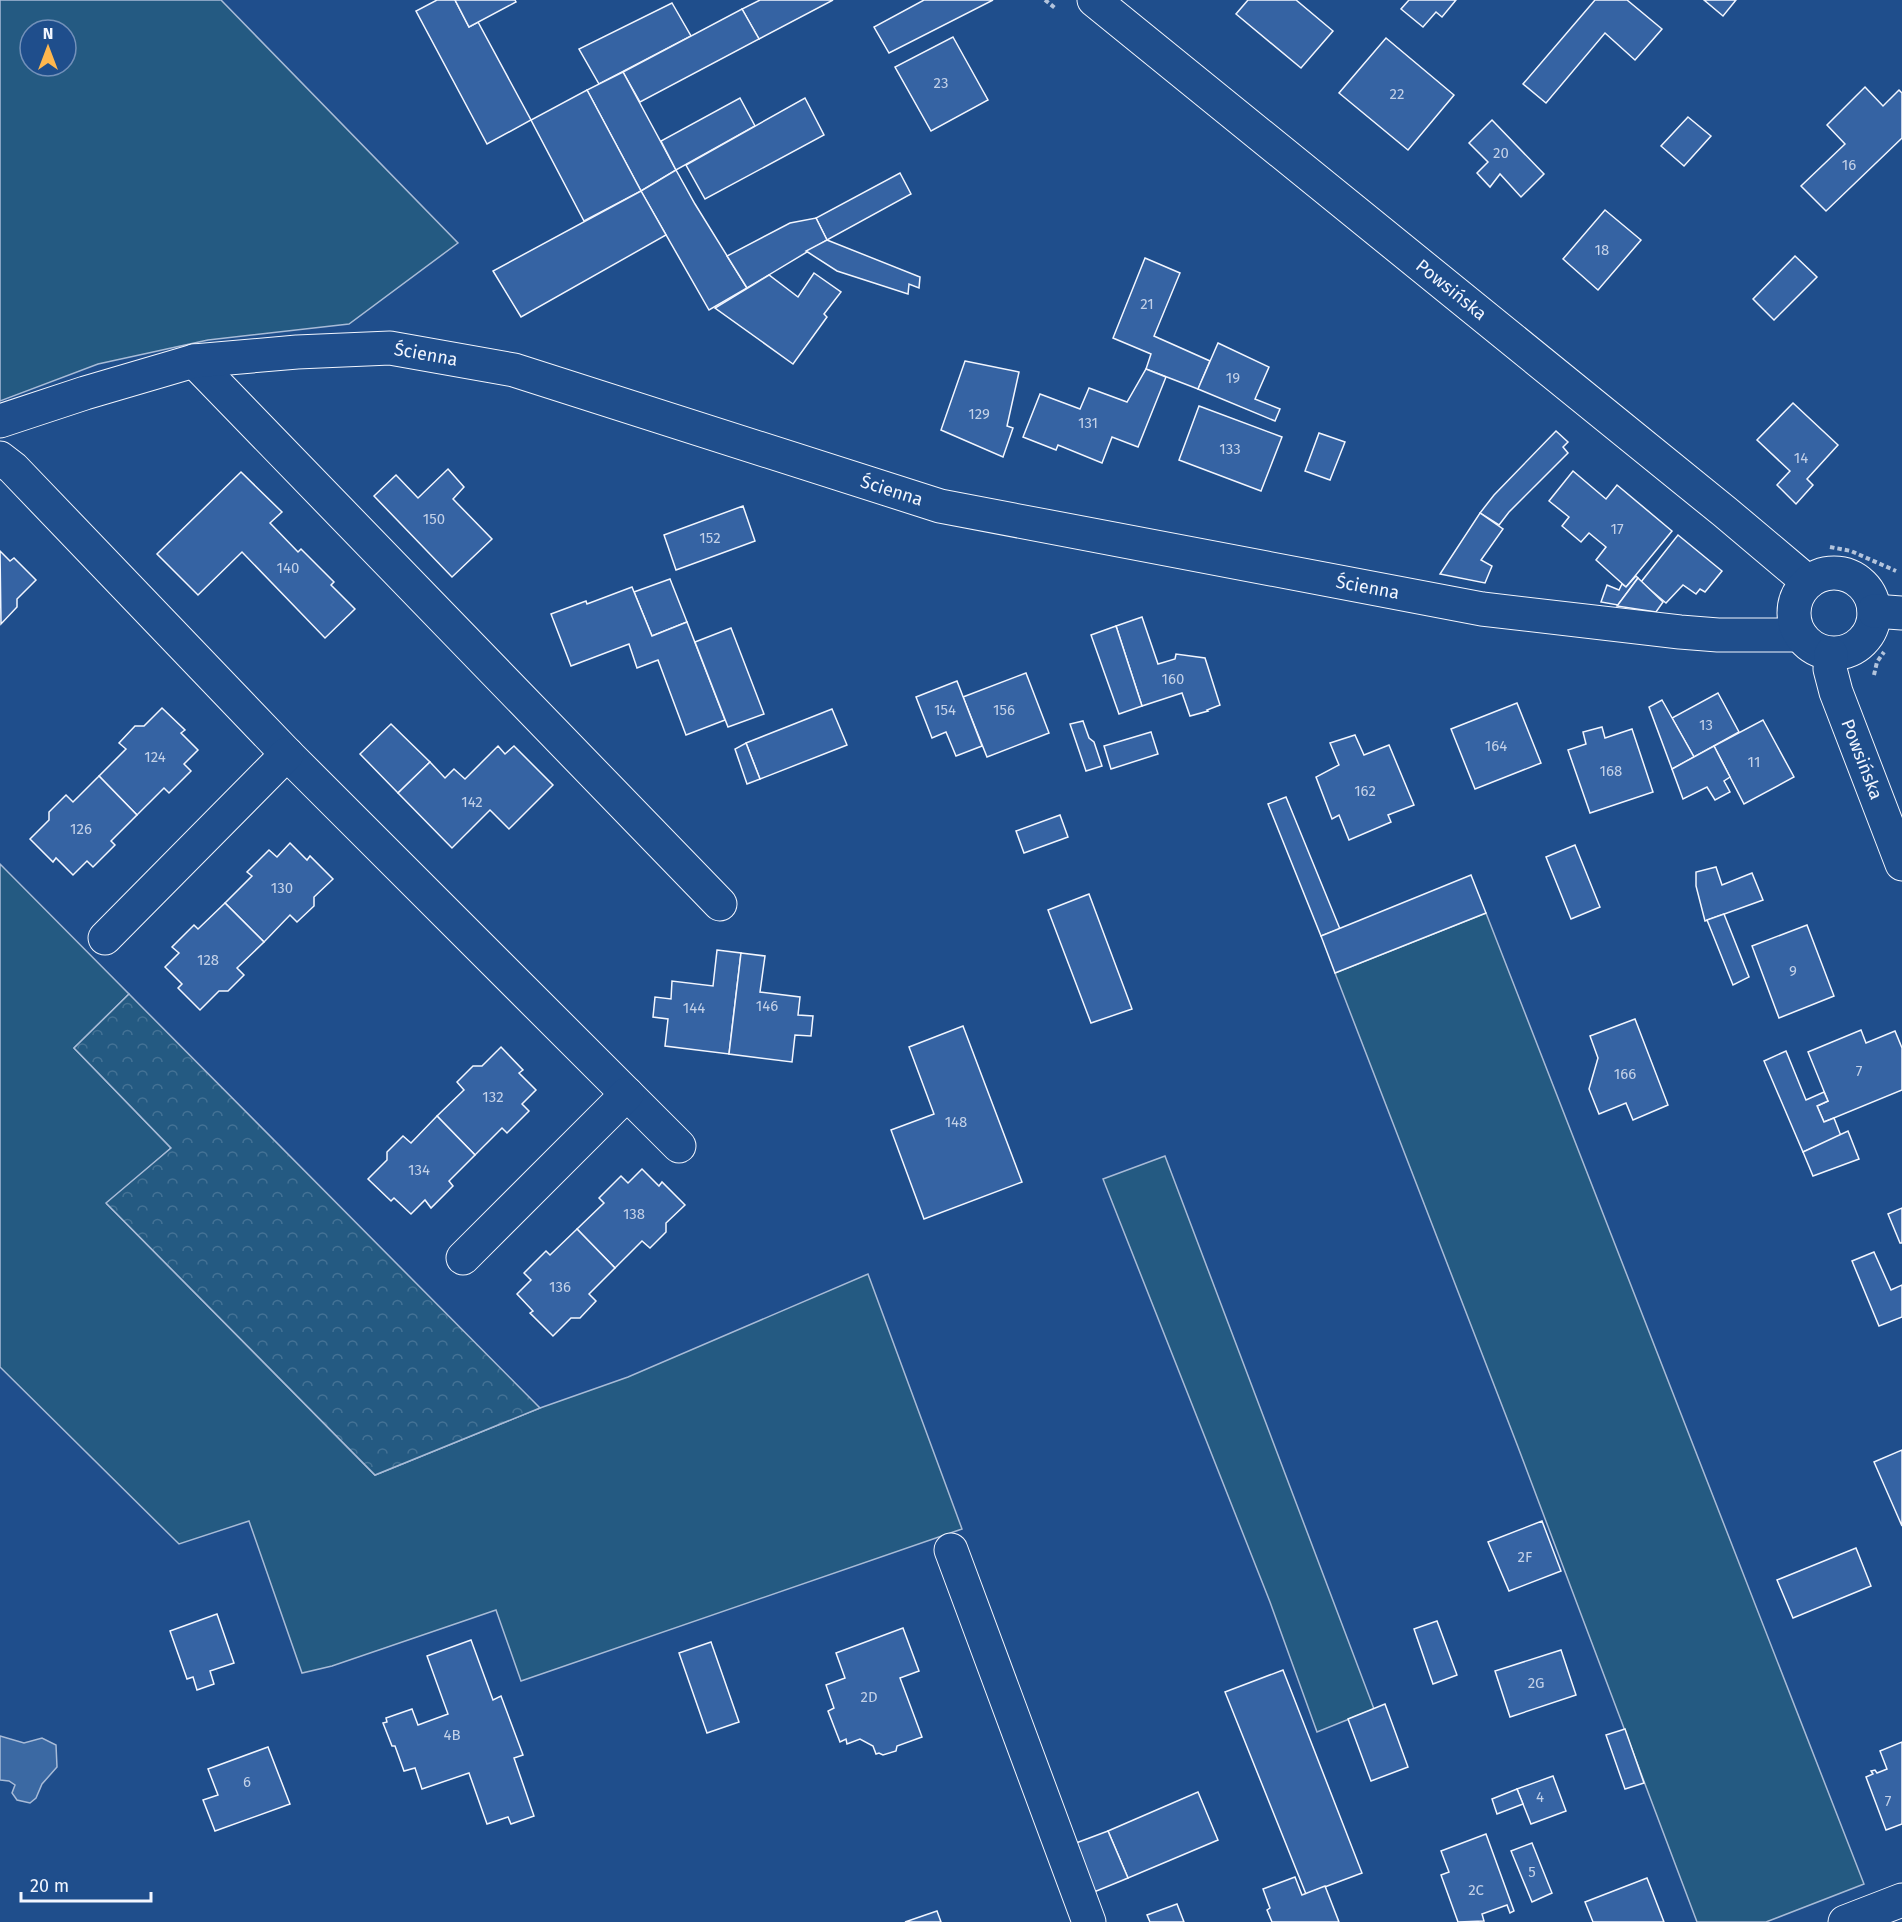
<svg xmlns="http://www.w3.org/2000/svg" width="1902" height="1922" viewBox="0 0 1902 1922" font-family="'Fira Sans',sans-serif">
<defs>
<pattern id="forest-crowns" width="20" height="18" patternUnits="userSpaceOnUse" patternTransform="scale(1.5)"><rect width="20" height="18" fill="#245a82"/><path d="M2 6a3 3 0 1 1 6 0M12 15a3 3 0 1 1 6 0" fill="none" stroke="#447295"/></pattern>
</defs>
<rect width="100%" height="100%" fill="#1f4e8c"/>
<g fill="#245a82" stroke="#a8bbd7" stroke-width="1.5" fill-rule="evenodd">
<path d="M0,0H221L458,243L349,324L208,340L98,364L0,401ZM30,30H66V66H30Z"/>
<path d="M0,864L129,994L74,1048L171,1148L107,1204L375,1475L540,1408L628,1377L868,1274L962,1529L521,1681L496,1610L332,1666L302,1673L249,1521L179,1544L0,1367Z"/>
<path d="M1486,913L1864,1884L1766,1922H1697L1518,1447L1335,973Z"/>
<path d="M1165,1156L1374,1709L1317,1732L1270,1602L1103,1179Z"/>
</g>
<path fill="url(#forest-crowns)" stroke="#a8bbd7" stroke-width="1.5" d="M129,994L540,1408L375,1475L106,1203L171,1148L74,1048Z"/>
<path fill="#3b69a3" stroke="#a8bbd7" stroke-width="1.5" d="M0,1736L24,1743L42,1738L56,1745L57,1767L42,1784L36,1798L30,1803L17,1800L12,1793L15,1785L9,1781L0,1780Z"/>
<g fill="#3563a3" stroke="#f2f6ff" stroke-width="1.5">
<path d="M437,0H455L469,27L478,22L531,120L487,144L416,11Z"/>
<path d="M455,0H515L516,2L469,27Z"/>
<path d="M760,0H833L759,39L742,9Z"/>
<path d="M924,0H993L889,53L874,27Z"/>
<path d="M1248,0H1296L1333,31L1301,68L1236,14Z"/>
<path d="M1409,0H1456L1442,17L1436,12L1423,27L1401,9Z"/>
<path d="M1595,0H1627L1662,29L1635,60L1605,33L1546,103L1523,84Z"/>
<path d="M1704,0H1736L1723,16Z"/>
<path d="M672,3L691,36L599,84L579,49Z"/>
<path d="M742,9L759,39L640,102L623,72Z"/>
<path d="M953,37L988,100L931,131L895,67Z"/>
<path d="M1386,38L1454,95L1408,150L1339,93Z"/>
<path d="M623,72L676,170L641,191L587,90Z"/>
<path d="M1865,87L1883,106L1899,90L1902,93V138L1826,211L1801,186L1845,144L1827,125Z"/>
<path d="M587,90L641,191L584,221L531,120Z"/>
<path d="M740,98L755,126L676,170L661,141Z"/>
<path d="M805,98L824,135L705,199L686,165Z"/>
<path d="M1688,117L1711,136L1684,166L1661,146Z"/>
<path d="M1492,120L1544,174L1521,197L1500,174L1490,187L1477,173L1488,162L1469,143Z"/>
<path d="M676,170L695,204L747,288L709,310L641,191Z"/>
<path d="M900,173L911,194L827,240L816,218Z"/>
<path d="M641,191L666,235L521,317L493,271Z"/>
<path d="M1605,210L1641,240L1598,290L1563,259Z"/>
<path d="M816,218L827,240L747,288L727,256L790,223Z"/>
<path d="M827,240L920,277L919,288L909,284L908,294L837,271L806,251Z"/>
<path d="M1795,256L1817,277L1774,320L1753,299Z"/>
<path d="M1145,258L1180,273L1154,336L1210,361L1198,389L1146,369L1151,354L1113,338Z"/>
<path d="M814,273L841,292L824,314L827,317L793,364L715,308L769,275L798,297Z"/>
<path d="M1218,343L1269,367L1255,399L1280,409L1275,421L1198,389Z"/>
<path d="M965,361L1019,372L1007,426L1013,428L1003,457L941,430Z"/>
<path d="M1146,369L1166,377L1138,447L1112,437L1102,463L1058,445L1056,450L1023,437L1040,394L1080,409L1089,388L1127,402Z"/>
<path d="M1793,403L1838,445L1807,479L1813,485L1796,504L1777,485L1790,471L1757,440Z"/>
<path d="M1199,406L1282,437L1261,491L1179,460Z"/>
<path d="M1556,431L1568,442L1563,447L1568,453L1509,512L1499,525L1480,513L1494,495Z"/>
<path d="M1319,433L1345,442L1330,480L1305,471Z"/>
<path d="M448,469L464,487L453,499L492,539L452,577L374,496L396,475L418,498Z"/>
<path d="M1573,471L1606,499L1617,485L1672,531L1626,587L1596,560L1606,547L1589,533L1581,542L1562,526L1569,517L1549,501Z"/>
<path d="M241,472L282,512L270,523L298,552L301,549L334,582L331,585L355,609L325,638L242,552L198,595L157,554Z"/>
<path d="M743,506L755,541L676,570L664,535Z"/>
<path d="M1480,513L1503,529L1481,560L1492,566L1485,583L1440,574Z"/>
<path d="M1678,535L1722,571L1705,592L1700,589L1696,594L1683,585L1666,603L1641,582Z"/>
<path d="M0,551L10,561L14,558L36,580L17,599V607L1,624Z"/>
<path d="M1636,576L1638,578L1618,605L1601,602L1607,585L1619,590L1622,584L1626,587Z"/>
<path d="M1638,578L1663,602L1656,612L1617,606Z"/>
<path d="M670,579L687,622L652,636L634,592Z"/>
<path d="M632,587L652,636L687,622L725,720L686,735L658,660L637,668L629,644L571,666L551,614L586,601L587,604Z"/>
<path d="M1142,617L1158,664L1175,659L1176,654L1205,658L1220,705L1207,710L1208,711L1190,716L1182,693L1142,706L1116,626Z"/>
<path d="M1116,626L1142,706L1119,714L1091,635Z"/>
<path d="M731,628L764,714L728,727L695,642Z"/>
<path d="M1026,673L1049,733L987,757L963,697Z"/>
<path d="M957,681L982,746L956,756L946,732L932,738L916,697Z"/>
<path d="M1718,693L1739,732L1694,757L1672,718Z"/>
<path d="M1662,700L1694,757L1672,769L1649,707Z"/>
<path d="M1517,703L1541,763L1475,789L1451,729Z"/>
<path d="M162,708L185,730L181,733L198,750L184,764L191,771L169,793L164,788L137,815L99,776L126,749L119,743L135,726H144Z"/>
<path d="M832,709L847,745L760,779L746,743Z"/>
<path d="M1763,720L1794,777L1744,804L1714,746Z"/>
<path d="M1083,721L1089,738L1094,742L1102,766L1086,771L1070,724Z"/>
<path d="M391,724L430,762L398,793L360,754Z"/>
<path d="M1602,727L1605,738L1632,729L1653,792L1590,813L1568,750L1586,744L1583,732Z"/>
<path d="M1151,732L1158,754L1111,769L1104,746Z"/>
<path d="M1355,735L1364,755L1389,745L1414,805L1388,815L1391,822L1349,840L1339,815L1332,819L1316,777L1339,765L1330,743Z"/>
<path d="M746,743L760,779L747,784L735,749Z"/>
<path d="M498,746L505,754L514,746L553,785L509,829L490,810L452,848L398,793L430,762L445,778L454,769L465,779Z"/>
<path d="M1714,746L1730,777L1724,781L1730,792L1715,800L1707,787L1683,799L1672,769Z"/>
<path d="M99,776L137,815L111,841L115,845L93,867L87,861L73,875L56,858L53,862L30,839L49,820V812L66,795L73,802Z"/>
<path d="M1286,797L1340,929L1321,936L1268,804Z"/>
<path d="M1060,815L1068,837L1024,853L1016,831Z"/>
<path d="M290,843L307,860L310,856L333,879L314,897V906L297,922L290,915L264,942L225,903L252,876L247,872L269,850L277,857Z"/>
<path d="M1575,845L1600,907L1571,919L1546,857Z"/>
<path d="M1716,867L1722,885L1752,873L1763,900L1705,921L1696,886V872Z"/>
<path d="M1471,875L1486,913L1335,973L1321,936Z"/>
<path d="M1089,894L1132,1009L1091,1023L1048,910Z"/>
<path d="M225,903L264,942L237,968L244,975L228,991H219L200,1010L178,988L182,984L165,967L179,953L172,947L194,925L198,929Z"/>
<path d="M1724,914L1749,977L1733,985L1707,920Z"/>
<path d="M1807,925L1834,996L1779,1018L1752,946Z"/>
<path d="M717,950L741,953L729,1054L665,1046L668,1019L653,1017L655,997L671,999L672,981L713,986Z"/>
<path d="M741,953L765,956L760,992L800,997L798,1015L813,1016L811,1036L795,1035L792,1062L729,1054Z"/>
<path d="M1635,1019L1668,1105L1633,1120L1626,1103L1599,1114L1589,1089L1598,1058L1590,1036Z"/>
<path d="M963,1026L1022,1182L924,1219L891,1130L934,1114L909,1047Z"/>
<path d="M1861,1030L1866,1043L1895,1031L1902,1048V1090L1824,1122L1817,1106L1828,1101L1808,1052Z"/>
<path d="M501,1047L523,1070L519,1073L536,1090L522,1104L529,1111L507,1133L502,1128L475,1155L437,1116L464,1090L457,1082L473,1066H482Z"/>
<path d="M1786,1051L1806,1100L1824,1092L1828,1101L1817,1106L1824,1122L1834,1118L1841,1136L1803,1152L1764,1061Z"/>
<path d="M437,1116L475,1155L449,1181L453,1186L431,1208L425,1200L411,1214L394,1198L391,1201L368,1179L387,1160V1152L403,1136L411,1143Z"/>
<path d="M1848,1131L1859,1159L1813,1176L1803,1152Z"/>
<path d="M642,1169L659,1186L662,1182L685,1205L666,1223V1232L650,1248L642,1241L615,1268L577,1229L604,1203L599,1198L621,1176L628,1183Z"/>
<path d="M1902,1208V1243H1900L1888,1214Z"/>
<path d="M577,1229L615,1268L589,1294L596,1301L580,1318H571L553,1336L530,1313L533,1311L517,1294L531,1280L524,1273L546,1251L550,1255Z"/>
<path d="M1874,1252L1891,1290L1902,1285V1317L1879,1326L1852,1261Z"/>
<path d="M1902,1450V1526L1874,1462Z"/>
<path d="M1542,1521L1561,1571L1509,1591L1488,1542Z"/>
<path d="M1856,1548L1871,1586L1793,1618L1777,1580Z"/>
<path d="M217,1614L234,1663L210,1671L214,1684L197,1690L193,1677L187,1679L170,1631Z"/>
<path d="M1437,1621L1457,1675L1433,1684L1414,1629Z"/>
<path d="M903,1628L919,1671L900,1678L922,1737L897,1746L896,1751L883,1755L879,1753L876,1754L873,1746L860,1739L847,1744L846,1739L840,1742L828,1711L834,1708L826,1685L845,1678L836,1653Z"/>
<path d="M471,1640L493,1700L501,1696L523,1755L514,1758L534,1816L511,1824L508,1817L487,1824L469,1773L422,1789L415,1768L404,1771L395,1746H392L383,1723L387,1722L386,1718L412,1709L418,1725L448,1714L427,1656Z"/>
<path d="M711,1642L739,1722L707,1733L679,1653Z"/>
<path d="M1561,1650L1576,1695L1510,1717L1495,1671Z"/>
<path d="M1283,1670L1362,1873L1306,1894L1225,1692Z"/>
<path d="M1385,1704L1408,1767L1371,1781L1348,1719Z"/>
<path d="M1625,1729L1644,1783L1625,1789L1606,1735Z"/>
<path d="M1902,1742V1824L1886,1830L1866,1777L1873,1774L1871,1771L1875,1770L1877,1773L1887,1769L1880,1751Z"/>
<path d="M268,1747L290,1804L215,1831L203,1800L218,1795L208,1769Z"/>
<path d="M1553,1776L1566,1811L1531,1824L1517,1789Z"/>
<path d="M1517,1789L1523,1804L1497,1814L1492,1799Z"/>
<path d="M1198,1792L1218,1840L1128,1878L1108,1831Z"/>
<path d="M1108,1831L1128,1878L1094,1892L1076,1843Z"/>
<path d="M1486,1834L1514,1911L1510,1913L1507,1905L1482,1914L1484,1921L1458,1922L1441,1875L1449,1872L1441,1851Z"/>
<path d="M1532,1843L1552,1893L1532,1902L1511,1851Z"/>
<path d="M1295,1877L1302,1895L1325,1886L1339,1922H1272L1267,1910L1270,1908L1263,1889Z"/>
<path d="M1647,1878L1664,1922H1593L1585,1902Z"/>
<path d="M1177,1904L1184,1922H1150L1147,1915Z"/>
<path d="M937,1911L941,1922H905Z"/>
</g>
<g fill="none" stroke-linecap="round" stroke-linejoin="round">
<defs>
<g id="minor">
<path id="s1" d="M1094,0L1725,512L1808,582"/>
<path d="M194,361L720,904"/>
<path id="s2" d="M0,421L85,393L194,361L297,352L390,348L514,370L940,506L1482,609L1680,632L1718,635H1800"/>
<path d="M0,458L13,468L287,754L679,1146"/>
<circle cx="1834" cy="613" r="40"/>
<path d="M1874,611L1902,613"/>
<path id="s3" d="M1831,654L1830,669L1836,692L1902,864"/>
<path d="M105,938L287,754"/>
<path d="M463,1258L627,1094"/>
<path d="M951,1550L1089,1922"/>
<path d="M1845,1922L1902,1900"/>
</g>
</defs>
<use href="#minor" stroke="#f2f6ff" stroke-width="35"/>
<g stroke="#b3c4dc" stroke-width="4" stroke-dasharray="4.5 3" stroke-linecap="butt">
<path d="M1045,0L1055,8"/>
<path d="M1830,547L1851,551L1896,571"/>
<path d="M1874,675L1877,662L1884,652"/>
</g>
<use href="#minor" stroke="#1f4e8c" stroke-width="33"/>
</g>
<g text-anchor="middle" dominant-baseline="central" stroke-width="4.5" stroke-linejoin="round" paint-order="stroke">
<g font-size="15" fill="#c3d1e8">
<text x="941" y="83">23</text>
<text x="1397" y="94">22</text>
<text x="1501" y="153">20</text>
<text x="1849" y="165">16</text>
<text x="1602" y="250">18</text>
<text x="1147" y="304">21</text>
<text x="1233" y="378">19</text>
<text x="979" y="414">129</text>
<text x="1088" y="423">131</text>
<text x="1230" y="449">133</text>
<text x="1801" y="458">14</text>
<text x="434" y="519">150</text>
<text x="1617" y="529">17</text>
<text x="710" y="538">152</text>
<text x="288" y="568">140</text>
<text x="1173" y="679">160</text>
<text x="945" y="710">154</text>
<text x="1004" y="710">156</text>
<text x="1706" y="725">13</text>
<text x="1496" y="746">164</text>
<text x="155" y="757">124</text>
<text x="1754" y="762">11</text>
<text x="1611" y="771">168</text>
<text x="1365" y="791">162</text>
<text x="472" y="802">142</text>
<text x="81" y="829">126</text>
<text x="282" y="888">130</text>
<text x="208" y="960">128</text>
<text x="1793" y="971">9</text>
<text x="767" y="1006">146</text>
<text x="694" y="1008">144</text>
<text x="1859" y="1071">7</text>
<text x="1625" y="1074">166</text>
<text x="493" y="1097">132</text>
<text x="956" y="1122">148</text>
<text x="419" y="1170">134</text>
<text x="634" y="1214">138</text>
<text x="560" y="1287">136</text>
<text x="1525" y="1557">2F</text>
<text x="1536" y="1683">2G</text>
<text x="869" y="1697">2D</text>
<text x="452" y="1735">4B</text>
<text x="247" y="1782">6</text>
<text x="1540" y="1797">4</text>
<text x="1888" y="1801">7</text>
<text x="1532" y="1872">5</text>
<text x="1476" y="1890">2C</text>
</g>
<g font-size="18" fill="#f2f6ff" stroke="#1f4e8c">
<text stroke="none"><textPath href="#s1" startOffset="460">Powsińska</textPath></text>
<text stroke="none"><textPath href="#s2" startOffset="436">Ścienna</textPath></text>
<text stroke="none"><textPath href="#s2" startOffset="922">Ścienna</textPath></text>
<text stroke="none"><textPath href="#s2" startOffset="1408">Ścienna</textPath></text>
<text stroke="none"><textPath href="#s3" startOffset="111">Powsińska</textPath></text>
</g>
</g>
<g transform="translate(48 48)"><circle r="28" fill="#1f4e8c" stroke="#7391ba" stroke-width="1.5"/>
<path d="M0-4.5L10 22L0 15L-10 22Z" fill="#ffb74d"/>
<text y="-9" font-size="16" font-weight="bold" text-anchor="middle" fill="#f2f6ff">N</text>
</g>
<path d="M21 1892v9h130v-9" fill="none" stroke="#f2f6ff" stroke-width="3"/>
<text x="30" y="1892" font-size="18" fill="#f2f6ff" stroke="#1f4e8c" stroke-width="4.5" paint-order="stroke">20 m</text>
</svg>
